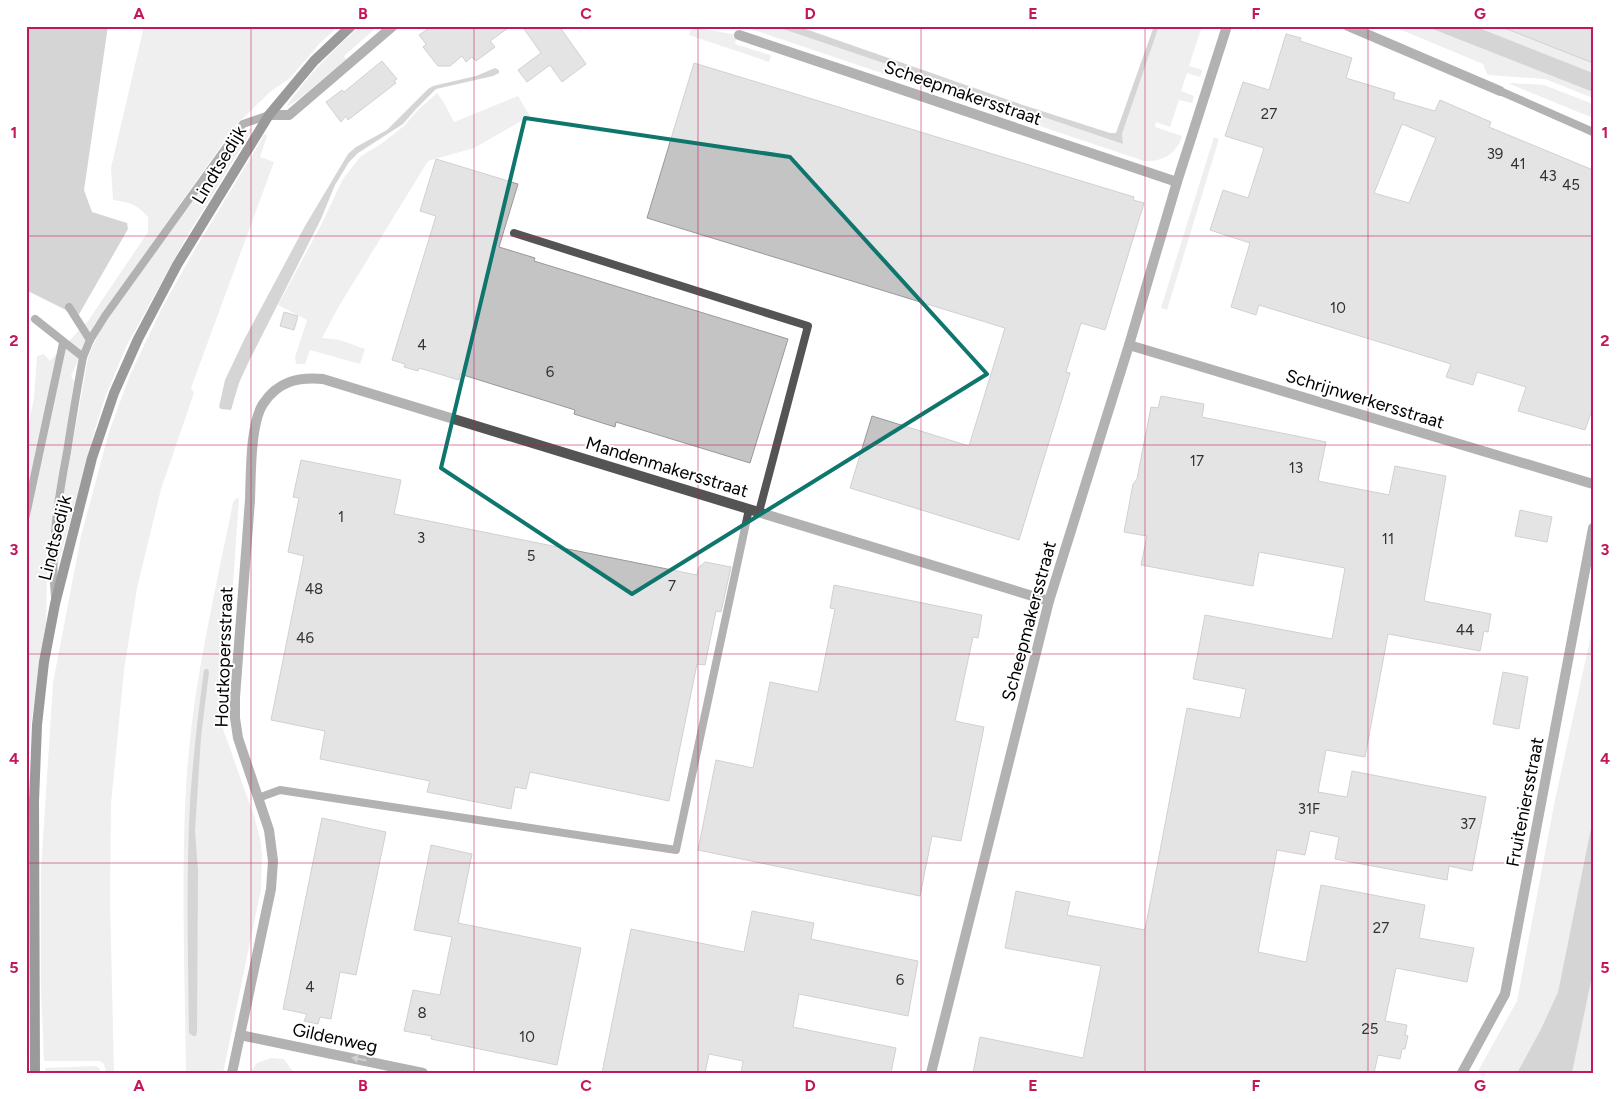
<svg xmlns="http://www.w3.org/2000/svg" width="1619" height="1099" viewBox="0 0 1619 1099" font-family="Figtree,sans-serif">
<rect width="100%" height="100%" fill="#fff"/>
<g fill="#dbdbdb">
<path d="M144,26H339L321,42L290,78L270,92L236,125L94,325L71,376L74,381L51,533L47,575L46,622L30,732L27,813L28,1073H26V438L34,398L37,356L44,354L50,361L88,321L148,232V217C135,203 131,203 113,200L111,168Z"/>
<path d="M360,26L384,27L380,30L377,27L344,56L346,60L299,99L286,107C307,76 332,51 360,26Z"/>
<path d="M742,26H774L1123,144L1122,134L1159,26H1202L1189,66L1202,70V72L1200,77L1187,73L1181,91L1194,96L1192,103L1179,100L1170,127L1156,122L1155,127L1182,136C1177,154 1162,162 1144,161Z"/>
<path d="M1400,26H1425L1593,92V98L1545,79L1489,75L1487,74L1483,64L1399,29Z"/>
<path d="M1474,26H1501L1508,29L1593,63V73Z"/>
<path d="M698,28L737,35L735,44L770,55L771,57L769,62L689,35L691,30Z"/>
<path d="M1511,83L1544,85L1593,104V118L1510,84Z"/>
<path d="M437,93L443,101L454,122L518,96L530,116L474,148L428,161L339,306L322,338L340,340L365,349L360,364L310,350L305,364H296L295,357L307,320L278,305L320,227L343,179L361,156L381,144L404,126L418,110Z"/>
<path d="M251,128L252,130L186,238L126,347L105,397L96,426L58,565L56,554L64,492L88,358C101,322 127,292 149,261C180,218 211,176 242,134Z"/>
<path d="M265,134L267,136L260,157L274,162L191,388L194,393L161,489L137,588L124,670L111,804L110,900L114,1073H106L104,1064L100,1061H44L41,989V870L53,683L81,536L109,432L130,375L162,308L194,251Z"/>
<path d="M1214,137L1219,139L1167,310L1161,308Z"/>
<path d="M239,498L223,729L254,816L260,838L262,854L261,889L223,1073H186C185,978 181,882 186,788C191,692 214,597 233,503L235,499Z"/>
<path d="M1593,626V818L1558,992L1541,1029L1517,1073H1477L1517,1001L1555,800Z"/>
<path d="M1593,972V1073H1572Z"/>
<path d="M271,1058L284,1059L294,1073H250L257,1063Z"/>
<path d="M96,1066L100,1069V1073H45V1068Z"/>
</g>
<g fill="#a2a2a2">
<path d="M26,26H108L84,190L92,212L127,223L128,229L78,316L26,290Z"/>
<path d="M774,26H797L1020,104L1110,133H1116L1154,26H1159L1122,134L1123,144Z"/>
<path d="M1425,26H1474L1593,73V92Z"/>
<path d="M495,68L499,70V73L493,76L436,89L416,109L403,124L358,153L349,162L335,185L321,219L249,361L239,383L231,410L221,409L219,407L225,380L244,340L305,226L348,154L356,147L387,130L428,89L433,86L476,76Z"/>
<path d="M206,669H208L209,672L201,737L195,831L198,870L197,1032L196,1036H193L189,1033C188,956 186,879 190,802C193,758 198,714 204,670Z"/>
<path d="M1593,818V972L1572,1073H1517L1541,1029L1558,992Z"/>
</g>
<g fill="#c4c4c4" stroke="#989898" fill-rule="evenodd">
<path d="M432,26H511L490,41L495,47L476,61L472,57L466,62L462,56L450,66H438L423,47L426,44L419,35Z"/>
<path d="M522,26H559L586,64L562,82L550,65L527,82L518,70L541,53Z"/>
<path d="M1502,26H1593V63L1502,27Z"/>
<path d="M1286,34L1301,38L1300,41L1352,58L1346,78L1395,93L1393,99L1435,111L1440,100L1491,122L1489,127L1593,170V407L1585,430L1518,411L1526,387L1477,372L1473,385L1446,377L1451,364L1259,305L1256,315L1231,307L1250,243L1210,230L1223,190L1248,198L1264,148L1225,136L1243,82L1269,90ZM1402,124L1436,138L1409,203L1374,193Z"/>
<path d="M382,61L397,79L394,81L396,83L348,120L346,116L341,122L326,102L342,90L344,92Z"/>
<path d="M694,63L1134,197L1133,200L1144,203L1105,330L1081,323L1066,372L1070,373L1019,540L850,488L872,416L969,446L1005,328L647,218Z"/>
<path d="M436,159L518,184L499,247L535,258L534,261L788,339L750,463L616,422L615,427L574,414L575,410L460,374L459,380L419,368L418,371L404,367L405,364L392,360L436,216L420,211Z"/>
<path d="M284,312L298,316L294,330L280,326Z"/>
<path d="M1161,396L1204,404L1202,417L1326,442L1318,481L1389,495L1395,466L1446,476L1424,601L1491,614L1488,632L1484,631L1480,651L1388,634L1365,757L1326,750L1318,792L1347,797L1352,771L1486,797L1472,871L1449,866L1447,880L1335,859L1339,837L1310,831L1305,855L1277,850L1258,952L1306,962L1321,885L1425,905L1419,938L1474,948L1467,982L1396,968L1385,1021L1407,1025L1405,1035L1408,1036L1405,1049H1402L1400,1059L1378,1055L1374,1073H973L980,1037L1083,1058L1101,966L1005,948L1016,891L1070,902L1067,915L1145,930L1187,708L1240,718L1246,689L1193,679L1205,615L1332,639L1345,568L1259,552L1253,586L1141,565L1147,536L1124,532L1133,484L1137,479L1151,407L1158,408Z"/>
<path d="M301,460L401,480L394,514L697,575L699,567L705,562L731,567L721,612L716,611L705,665L697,664L669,801L530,772L526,789L515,787L511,809L427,792L430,781L320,759L325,731L271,720L304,556L288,552L299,498L293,497Z"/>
<path d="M1520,510L1552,517L1547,542L1515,536Z"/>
<path d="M834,585L982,615L978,638L973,637L955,721L984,727L961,841L932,836L920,896L698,850L716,760L753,768L770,682L818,692L835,609L830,608Z"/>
<path d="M1503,672L1528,677L1519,729L1493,724Z"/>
<path d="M322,818L386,832L356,975L340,972L331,1019L320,1017L318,1024L304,1021L307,1014L283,1009Z"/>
<path d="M431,845L472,854L458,923L581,948L557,1065L431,1039L432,1036L404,1031L413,990L440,995L452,937L414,930Z"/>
<path d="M752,911L814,923L811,939L918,961L908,1016L799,994L793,1027L896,1048L891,1073H741L743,1061L709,1054L705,1073H602L631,929L744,952Z"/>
</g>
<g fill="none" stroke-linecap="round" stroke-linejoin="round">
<g stroke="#545454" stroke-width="8">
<path d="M1500,91L1593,132"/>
<path d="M514,233L808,326L759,512"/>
<path d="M69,307L90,340"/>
<path d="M35,319L83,357"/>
<path d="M26,515L63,343"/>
<path d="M55,597C50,548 58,500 67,452C72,420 77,389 83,357L90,340L105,316L243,124L269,115"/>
<path d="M258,798L280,790L676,850L749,509"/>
</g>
<g stroke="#545454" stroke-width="10">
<path d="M1348,26L1500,91"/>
<path d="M739,35L1177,182"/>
<path d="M269,115H289L393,26"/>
<path d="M1129,345L1593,484"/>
<path d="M240,1035L423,1073"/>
<path d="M232,1073L271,889L273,861L269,830L238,738L235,718V697C240,632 245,566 250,500C251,475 250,424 263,404C278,381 298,377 323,379L1049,601"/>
<path d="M931,1073L1049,601L1129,345L1177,182L1227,26"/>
<path d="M1462,1073L1505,994L1593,528"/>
</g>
<path stroke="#212121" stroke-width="10" d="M35,1073L34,801L37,725L44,662L55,604L92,458L114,393L138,339L177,265L269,115L314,61L351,26"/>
</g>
<defs><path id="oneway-solid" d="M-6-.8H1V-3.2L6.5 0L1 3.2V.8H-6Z" transform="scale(1.25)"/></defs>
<use fill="#989898" href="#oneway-solid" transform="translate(359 1059) rotate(-168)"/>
<path d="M0 0H1619V1099H0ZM525,118L790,157L987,374L632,594L441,468Z" fill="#fff" fill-opacity=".55" fill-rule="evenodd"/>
<path fill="none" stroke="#0f766e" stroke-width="4" stroke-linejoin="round" d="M525,118L790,157L987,374L632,594L441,468Z"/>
<path fill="none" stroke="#c2185b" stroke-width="1" stroke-opacity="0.55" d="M251,26V1073M474,26V1073M698,26V1073M921,26V1073M1145,26V1073M1368,26V1073M26,236H1593M26,445H1593M26,654H1593M26,863H1593"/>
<g text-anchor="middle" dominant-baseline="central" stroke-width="4" stroke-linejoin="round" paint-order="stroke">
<g font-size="15" fill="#313131">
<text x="1269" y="114">27</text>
<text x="1495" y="154">39</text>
<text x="1518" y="164">41</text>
<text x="1548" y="176">43</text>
<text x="1571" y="185">45</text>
<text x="1338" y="308">10</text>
<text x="422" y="345">4</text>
<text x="550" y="372">6</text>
<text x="1197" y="461">17</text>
<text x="1296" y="468">13</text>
<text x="341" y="517">1</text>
<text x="421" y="538">3</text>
<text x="1388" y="539">11</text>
<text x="531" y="556">5</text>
<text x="672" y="586">7</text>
<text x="314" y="589">48</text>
<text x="1465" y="630">44</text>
<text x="305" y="638">46</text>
<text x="1309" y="809">31F</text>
<text x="1468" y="824">37</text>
<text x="1381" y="928">27</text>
<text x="900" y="980">6</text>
<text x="310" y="987">4</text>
<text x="422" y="1013">8</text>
<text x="1370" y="1029">25</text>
<text x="527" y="1037">10</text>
</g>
<g font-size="18" fill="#000" stroke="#fff">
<text transform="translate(963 93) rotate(19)">Scheepmakersstraat</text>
<text transform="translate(219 165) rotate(-59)">Lindtsedijk</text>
<text transform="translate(1365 399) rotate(17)">Schrijnwerkersstraat</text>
<text transform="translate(667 467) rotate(17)">Mandenmakersstraat</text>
<text transform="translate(55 538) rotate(-76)">Lindtsedijk</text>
<text transform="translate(1029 621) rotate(-75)">Scheepmakersstraat</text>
<text transform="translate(224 657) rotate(-88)">Houtkopersstraat</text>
<text transform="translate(1525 802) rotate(-79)">Fruiteniersstraat</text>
<text transform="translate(335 1038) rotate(12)">Gildenweg</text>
</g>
</g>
<rect width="1619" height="1099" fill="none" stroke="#ffffff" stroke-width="55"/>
<rect x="28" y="28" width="1564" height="1044" fill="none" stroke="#c2185b" stroke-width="2"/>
<g font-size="16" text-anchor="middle" font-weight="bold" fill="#c2185b">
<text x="139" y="19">A</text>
<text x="363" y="19">B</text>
<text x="586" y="19">C</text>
<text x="810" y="19">D</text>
<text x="1033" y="19">E</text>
<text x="1256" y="19">F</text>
<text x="1480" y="19">G</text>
<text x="14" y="138">1</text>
<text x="1605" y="138">1</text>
<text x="14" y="346">2</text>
<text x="1605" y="346">2</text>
<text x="14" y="555">3</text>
<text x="1605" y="555">3</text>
<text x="14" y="764">4</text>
<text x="1605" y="764">4</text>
<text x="14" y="973">5</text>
<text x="1605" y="973">5</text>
<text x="139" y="1091">A</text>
<text x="363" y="1091">B</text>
<text x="586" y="1091">C</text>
<text x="810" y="1091">D</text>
<text x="1033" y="1091">E</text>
<text x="1256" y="1091">F</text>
<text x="1480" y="1091">G</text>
</g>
</svg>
